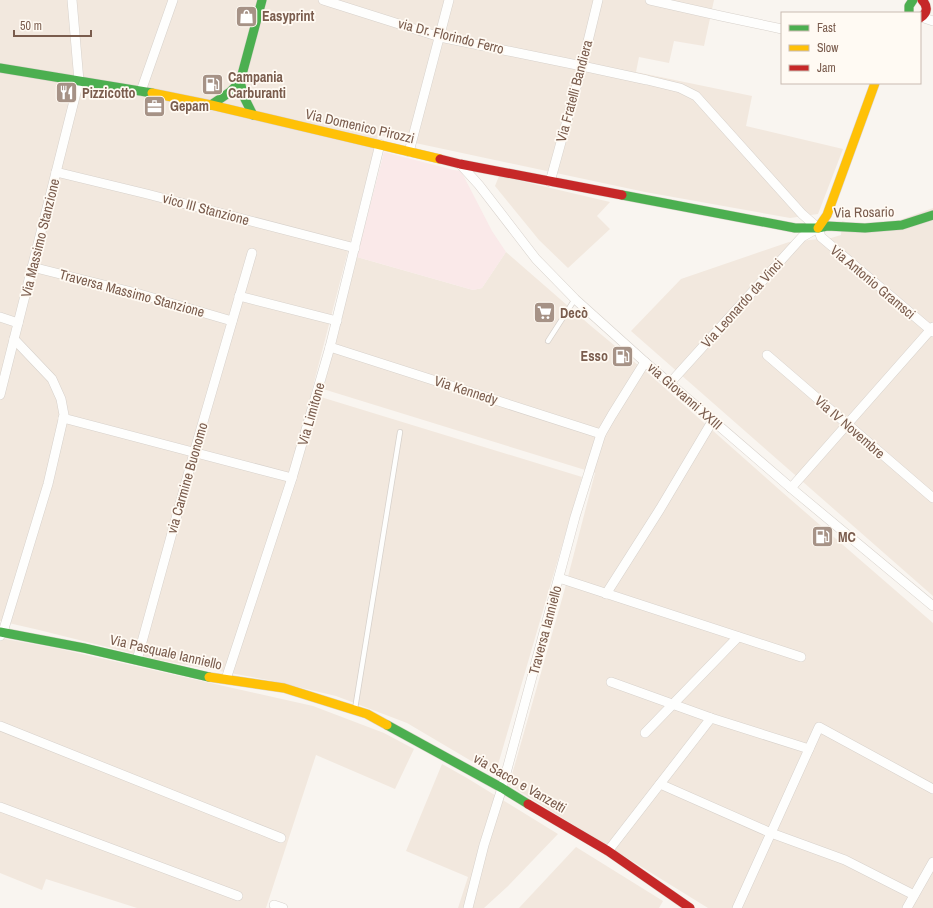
<svg xmlns="http://www.w3.org/2000/svg" width="933" height="908" viewBox="0 0 933 908" font-family="'Archivo Narrow',sans-serif">
<rect width="100%" height="100%" fill="#f9f5f0"/>
<g fill="#f2e8de">
<path d="M0,0H714L704,46L674,41L669,63L639,57L636,72L752,96L746,126L843,149L818,214L790,218L645,192L378,135L311,394L582,477L495,775L407,723L336,696L268,680L159,660L39,630L0,621Z"/>
<path d="M499,176L610,202L597,216L610,229L568,268L539,240L495,186Z"/>
<path d="M933,208V596L631,331L681,279L789,242L831,238L841,235L842,221L854,224L894,222Z"/>
<path d="M506,252L591,326L650,375L782,492L933,623V908H708L509,785L564,592L595,473L323,389L357,257L473,290L482,288Z"/>
<path d="M0,638L60,649L313,706L384,733L414,749L395,789L316,755L266,908H137L46,879L42,890L0,873Z"/>
<path d="M442,764L467,778L558,834L507,887L484,908H458L468,877L406,851Z"/>
<path d="M576,847L663,901L659,908H519Z"/>
</g>
<path fill="#fae9e9" d="M384,152L454,170L461,171L492,231L506,252L482,288L473,290L357,257L359,248Z"/>
<g fill="none" stroke-linecap="round" stroke-linejoin="round">
<defs>
<g id="lane">
<path d="M548,341L575,299"/>
<path d="M355,709L400,432"/>
</g>
<g id="street">
<path d="M323,0L440,37L582,66L647,80L680,88L696,96L802,214L818,228L821,237L933,332"/>
<path d="M650,0L721,16L782,29"/>
<path d="M921,17L933,21"/>
<path d="M141,91L173,0"/>
<path d="M409,152L449,0"/>
<path d="M460,164L479,185L536,259L575,299L645,362L791,488L933,606"/>
<path d="M56,172L147,194L355,248"/>
<path d="M550,182L582,66L598,0"/>
<path d="M32,267L136,293L232,321"/>
<path d="M239,296L337,321"/>
<path d="M0,317L18,323"/>
<path d="M330,347L601,434"/>
<path d="M767,355L933,498"/>
<path d="M670,383L802,237L818,228"/>
<path d="M0,395L79,81L72,0"/>
<path d="M63,418L292,478"/>
<path d="M791,488L933,327"/>
<path d="M559,578L801,657"/>
<path d="M606,594L660,509L713,420"/>
<path d="M0,636L3,632L48,484L64,415L61,399L52,379L14,339"/>
<path d="M137,660L194,453L252,253"/>
<path d="M226,679L292,478L330,347L380,144"/>
<path d="M611,682L711,718L809,749"/>
<path d="M0,726L281,838"/>
<path d="M645,733L738,637"/>
<path d="M660,784L771,833L845,860L914,895"/>
<path d="M0,807L238,896"/>
<path d="M608,851L711,718"/>
<path d="M274,905L283,908"/>
<path d="M468,908L484,845L502,788L575,517L601,434L612,415L645,362"/>
<path d="M737,908L819,727L933,789"/>
<path d="M907,908L933,862"/>
</g>
<g id="fast">
<path d="M909,13V6L913,0"/>
<path d="M0,68L152,93"/>
<path d="M240,82L245,99L253,115"/>
<path d="M211,105L230,92L240,82L262,0"/>
<path d="M622,195L795,228H818L827,226L865,228L902,225L933,215"/>
<path d="M0,632L84,648L209,677"/>
<path d="M387,725L502,788L528,804"/>
</g>
<g id="slow">
<path d="M152,93L211,105L440,159"/>
<path d="M818,228L827,215L875,83"/>
<path d="M209,677L284,688L367,714L387,725"/>
</g>
<g id="jam">
<path d="M920,18C928,13 928,6 922,0"/>
<path d="M440,159L460,164L622,195"/>
<path d="M528,804L608,851L690,908"/>
</g>
</defs>
<use href="#lane" stroke="#d7d1cb" stroke-width="6"/>
<use href="#street" stroke="#d7d1cb" stroke-width="10"/>
<use href="#fast" stroke="#d9d2cb" stroke-width="10"/>
<use href="#slow" stroke="#d9d2cb" stroke-width="10"/>
<use href="#jam" stroke="#d9d2cb" stroke-width="10"/>
<use href="#lane" stroke="#fefefd" stroke-width="4.5"/>
<use href="#street" stroke="#fefefd" stroke-width="9"/>
<use href="#fast" stroke="#4caf50" stroke-width="9"/>
<use href="#slow" stroke="#ffc107" stroke-width="9"/>
<use href="#jam" stroke="#c62828" stroke-width="9"/>
</g>
<defs>
<symbol id="shop-square" viewBox="-11 -11 22 22"><rect x="-9" y="-9" width="18" height="18" rx="4" fill="#a69286" stroke="#fffaf3"/><path d="M-5-2.5h2.3a2.7 3.5 0 0 1 5.4 0H5L5.5 6h-11ZM-1.5-2.5h3a1.5 2.3 0 0 0-3 0Z" fill="#fff"/></symbol>
<symbol id="fuel-square" viewBox="-11 -11 22 22"><rect x="-9" y="-9" width="18" height="18" rx="4" fill="#a69286" stroke="#fffaf3"/><path d="M-5.5-6h7V0h2V4h1.3V-2.5L3-4.5l.8-.8L6-3V5H2.5V1h-1V6h-7ZM-4.2-4.7v3.2H.2V-4.7Z" fill="#fff"/></symbol>
<symbol id="restaurant-square" viewBox="-11 -11 22 22"><rect x="-9" y="-9" width="18" height="18" rx="4" fill="#a69286" stroke="#fffaf3"/><path d="M-5-6h1v4h1v-4h1v4h1v-4h1v5L-1.5 .5V6h-2V.5L-5-1ZM5-6V6H3V1.5H1.5Q1.5-4 5-6Z" fill="#fff"/></symbol>
<symbol id="office-square" viewBox="-11 -11 22 22"><rect x="-9" y="-9" width="18" height="18" rx="4" fill="#a69286" stroke="#fffaf3"/><path d="M-6-3h4V-5.5h4V-3h4V5H-6ZM-1-4.5V-3h2v-1.5ZM-6 0V1H6V0Z" fill="#fff"/></symbol>
<symbol id="supermarket-square" viewBox="-11 -11 22 22"><rect x="-9" y="-9" width="18" height="18" rx="4" fill="#a69286" stroke="#fffaf3"/><path d="M-6-5.5h2.5l.6 2H6L4.5 2H-2.5L-4.4-4H-6ZM-1.5 3.2a1.3 1.3 0 1 0 .1 0ZM3 3.2a1.3 1.3 0 1 0 .1 0Z" fill="#fff"/></symbol>
</defs>
<g fill-rule="evenodd">
<use href="#shop-square" x="234" y="4" width="25" height="25"/>
<use href="#fuel-square" x="200" y="72" width="25" height="25"/>
<use href="#restaurant-square" x="54" y="80" width="25" height="25"/>
<use href="#office-square" x="142" y="94" width="25" height="25"/>
<use href="#supermarket-square" x="532" y="300" width="25" height="25"/>
<use href="#fuel-square" x="610" y="344" width="25" height="25"/>
<use href="#fuel-square" x="810" y="524" width="25" height="25"/>
</g>
<g text-anchor="middle" dominant-baseline="central" stroke-width="3.5" stroke-linejoin="round" paint-order="stroke">
<g font-size="14" font-weight="bold" fill="#7a5c4d" stroke="#fffaf3" text-anchor="start">
<text x="262" y="16">Easyprint</text>
<text x="228" y="77">Campania<tspan x="228" dy="16">Carburanti</tspan></text>
<text x="82" y="93">Pizzicotto</text>
<text x="170" y="106">Gepam</text>
<text x="560" y="313">Decò</text>
<text x="608" y="356" text-anchor="end">Esso</text>
<text x="838" y="537">MC</text>
</g>
<g font-size="14" fill="#7a5c4d" stroke="#fffaf3">
<text transform="translate(451 36) rotate(14)">via Dr. Florindo Ferro</text>
<text transform="translate(574 91) rotate(-75)">Via Fratelli Bandiera</text>
<text transform="translate(360 126) rotate(13)">Via Domenico Pirozzi</text>
<text transform="translate(206 209) rotate(15)">vico III Stanzione</text>
<text transform="translate(864 212) rotate(-1)">Via Rosario</text>
<text transform="translate(40 238) rotate(-76)">Via Massimo Stanzione</text>
<text transform="translate(873 282) rotate(40)">Via Antonio Gramsci</text>
<text transform="translate(132 293) rotate(15)">Traversa Massimo Stanzione</text>
<text transform="translate(742 303) rotate(-48)">Via Leonardo da Vinci</text>
<text transform="translate(466 390) rotate(18)">Via Kennedy</text>
<text transform="translate(685 396) rotate(41)">via Giovanni XXIII</text>
<text transform="translate(311 414) rotate(-74)">Via Limitone</text>
<text transform="translate(850 427) rotate(41)">Via IV Novembre</text>
<text transform="translate(187 478) rotate(-74)">via Carmine Buonomo</text>
<text transform="translate(545 630) rotate(-75)">Traversa Ianniello</text>
<text transform="translate(166 652) rotate(13)">Via Pasquale Ianniello</text>
<text transform="translate(520 783) rotate(30)">via Sacco e Vanzetti</text>
</g>
</g>
<rect x="781" y="12" width="140" height="72" fill="#fffaf3" stroke="#cabbb1"/>
<rect x="789" y="25" width="20" height="6" fill="#4caf50" stroke="#cabbb1"/>
<text x="817" y="32" font-size="12" fill="#7a5c4d">Fast</text>
<rect x="789" y="45" width="20" height="6" fill="#ffc107" stroke="#cabbb1"/>
<text x="817" y="52" font-size="12" fill="#7a5c4d">Slow</text>
<rect x="789" y="65" width="20" height="6" fill="#c62828" stroke="#cabbb1"/>
<text x="817" y="72" font-size="12" fill="#7a5c4d">Jam</text>
<path d="M14 30v6h77v-6" fill="none" stroke="#7a5c4d" stroke-width="2"/>
<text x="20" y="30" font-size="12" fill="#7a5c4d" stroke="#fffaf3" stroke-width="3" paint-order="stroke">50 m</text>
</svg>
